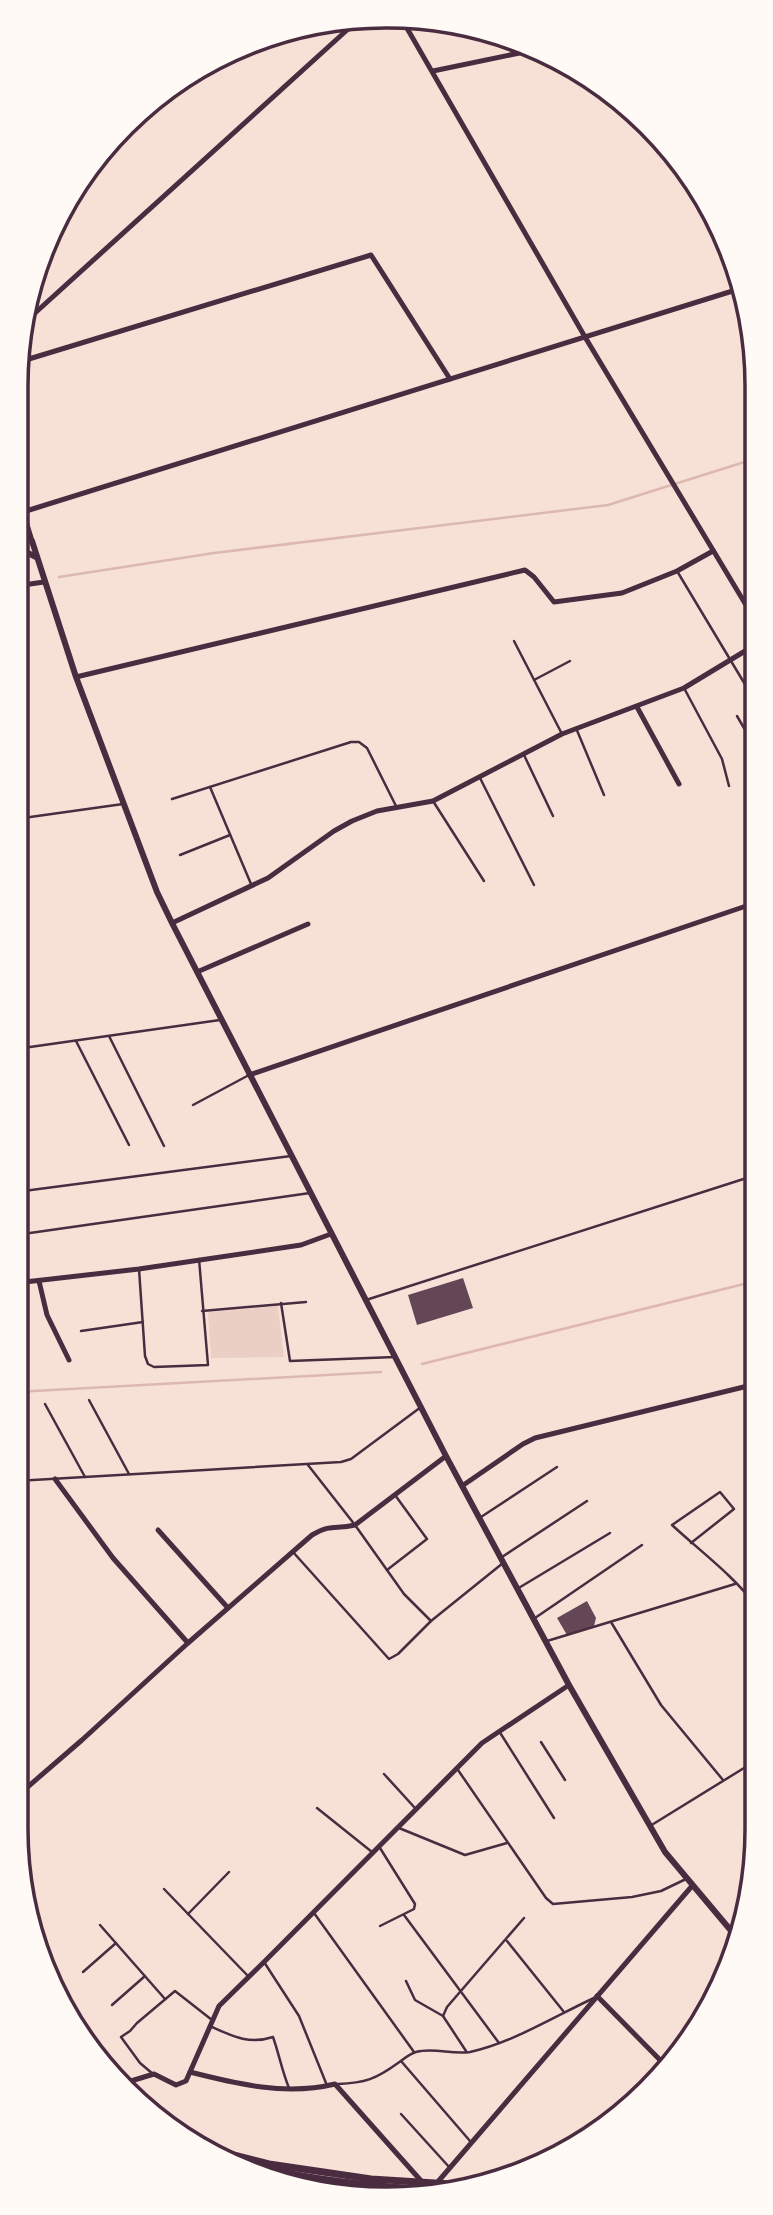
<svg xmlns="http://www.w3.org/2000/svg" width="773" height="2215" viewBox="0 0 773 2215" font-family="Barlow,sans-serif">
<rect width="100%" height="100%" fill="#f7e1d7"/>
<path fill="#ebcfc5" d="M278,1306L284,1357L211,1358L208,1312Z"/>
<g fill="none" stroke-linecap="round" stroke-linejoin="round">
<g stroke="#dcb8b0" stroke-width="2.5">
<path d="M59,577L214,553L608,505L754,459"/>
<path d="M422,1364L756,1281"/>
<path d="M16,1392L381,1372"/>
</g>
</g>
<g fill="#644757">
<path d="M463,1278L473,1308L417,1325L408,1295Z"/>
<path d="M587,1601L596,1618L594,1626L567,1635L557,1618Z"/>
</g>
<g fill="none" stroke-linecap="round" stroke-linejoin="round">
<g stroke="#4a2c40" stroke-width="2.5">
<path d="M677,571L749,691"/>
<path d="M514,641L562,734"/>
<path d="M534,680L570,661"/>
<path d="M684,688L722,759L729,786"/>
<path d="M737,716L755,747"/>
<path d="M576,728L604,795"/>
<path d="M524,755L553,816"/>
<path d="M480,778L534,885"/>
<path d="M210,787L251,884"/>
<path d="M172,799L351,742H359L367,748L396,806"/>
<path d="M433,801L484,881"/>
<path d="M16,819L123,804"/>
<path d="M180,855L230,835"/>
<path d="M109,1036L164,1146"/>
<path d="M76,1041L129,1145"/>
<path d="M16,1049L220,1020"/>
<path d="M193,1105L249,1075"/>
<path d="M16,1192L291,1156"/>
<path d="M30,1233L310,1193"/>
<path d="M139,1269L145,1356L148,1364L154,1367L208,1365L199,1259"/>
<path d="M366,1300L756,1175"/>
<path d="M281,1303L290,1361L395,1357"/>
<path d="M202,1311L306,1302"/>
<path d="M81,1331L143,1322"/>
<path d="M89,1400L129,1474"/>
<path d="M45,1404L85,1477"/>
<path d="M308,1465L355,1525L404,1594L431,1621"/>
<path d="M16,1481L341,1462L351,1459L421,1407"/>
<path d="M16,1489L25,1481"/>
<path d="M481,1517L557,1467"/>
<path d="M691,1543L734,1509L720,1492L672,1525C700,1551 734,1576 757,1607"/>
<path d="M293,1552L389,1659L398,1654L431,1621L503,1563"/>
<path d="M502,1557L587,1501"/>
<path d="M387,1570L427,1539L395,1495"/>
<path d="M517,1589L610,1533"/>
<path d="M535,1618L642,1545"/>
<path d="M611,1622L661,1705L723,1780"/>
<path d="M547,1641L735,1584"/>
<path d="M499,1731L554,1818"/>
<path d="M541,1742L565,1780"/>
<path d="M458,1770L546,1898L553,1904L632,1897L661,1891L686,1879"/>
<path d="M384,1774L415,1808"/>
<path d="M317,1808L372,1852"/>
<path d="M650,1826L757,1760"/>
<path d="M399,1828L465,1855L507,1843"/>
<path d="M164,1889L248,1976"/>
<path d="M314,1913L414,2052"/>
<path d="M188,1914L229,1872"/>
<path d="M404,1915L499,2043"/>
<path d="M100,1925L165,1999"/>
<path d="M380,1926L414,1909L415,1904L380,1848"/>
<path d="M507,1941L564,2012"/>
<path d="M264,1962L299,2016L326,2083"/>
<path d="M83,1972L116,1943"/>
<path d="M406,1981L415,2000L443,2016L447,2007L524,1918"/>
<path d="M112,2005L145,1976"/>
<path d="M443,2016L466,2051"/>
<path d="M210,2026C232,2036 249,2045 273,2037C279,2054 282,2071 289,2088"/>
<path d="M401,2061L470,2141"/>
<path d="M153,2074L140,2063L121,2037L130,2031L137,2023L175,1991L212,2020"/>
<path d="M338,2084C365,2083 376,2079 398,2063C404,2059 409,2054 416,2052C434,2047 452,2055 470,2052C512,2043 555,2016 594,1998"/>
<path d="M401,2114L450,2168"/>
</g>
<g stroke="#4a2c40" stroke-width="5">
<path d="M404,23L585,337L755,620"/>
<path d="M433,71L534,50"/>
<path d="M24,323L358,20"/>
<path d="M19,362L371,255L450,379"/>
<path d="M16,488L32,541"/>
<path d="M23,512L739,289"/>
<path d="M16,586L44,582"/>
<path d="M76,677L525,570L534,577L554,602L622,593L677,571L713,551"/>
<path d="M637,707L679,784"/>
<path d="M172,923L268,878L334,831L352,821L377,811L433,801L562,734L684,688L755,645"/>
<path d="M197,972L308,924"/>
<path d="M249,1075L755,903"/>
<path d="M39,1281L47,1315L69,1360"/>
<path d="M16,1283L139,1269L301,1245L331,1234"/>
<path d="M55,1479L113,1558L188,1643"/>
<path d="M462,1486L523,1444L535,1438L756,1384"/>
<path d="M158,1530L228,1608"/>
<path d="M16,1797L82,1740L188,1643L312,1535C333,1523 335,1530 355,1525L446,1456"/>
<path d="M597,1996L665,2065"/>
<path d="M190,2072C237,2084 286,2096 335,2084L423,2183"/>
<path d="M121,2084L154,2074L176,2085L186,2081L219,2006L264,1962L482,1743L569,1685"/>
<path d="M436,2184L692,1886"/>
</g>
<g stroke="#4a2c40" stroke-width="6">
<path d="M16,533L32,541L76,677L157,892L172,923L446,1456L569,1685L665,1852L738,1939"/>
<path d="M16,547L36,557"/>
</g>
<path stroke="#4a2c40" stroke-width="7" d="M206,2148L269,2164L371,2179L483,2186"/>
<g stroke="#4a2c40" stroke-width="8">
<path d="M219,2158C289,2177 360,2187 433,2190"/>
<path d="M333,2194L343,2196"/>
</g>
</g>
<path d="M0 0H773V2215H0ZM386 28H387A358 358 0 0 1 745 386V1829A358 358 0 0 1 387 2187H386A358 358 0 0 1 28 1829V386A358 358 0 0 1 386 28Z" fill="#fffaf5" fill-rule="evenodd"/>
<path fill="none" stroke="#4a2c40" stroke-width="3.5" d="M386 28H387A358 358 0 0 1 745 386V1829A358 358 0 0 1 387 2187H386A358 358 0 0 1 28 1829V386A358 358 0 0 1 386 28Z"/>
</svg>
